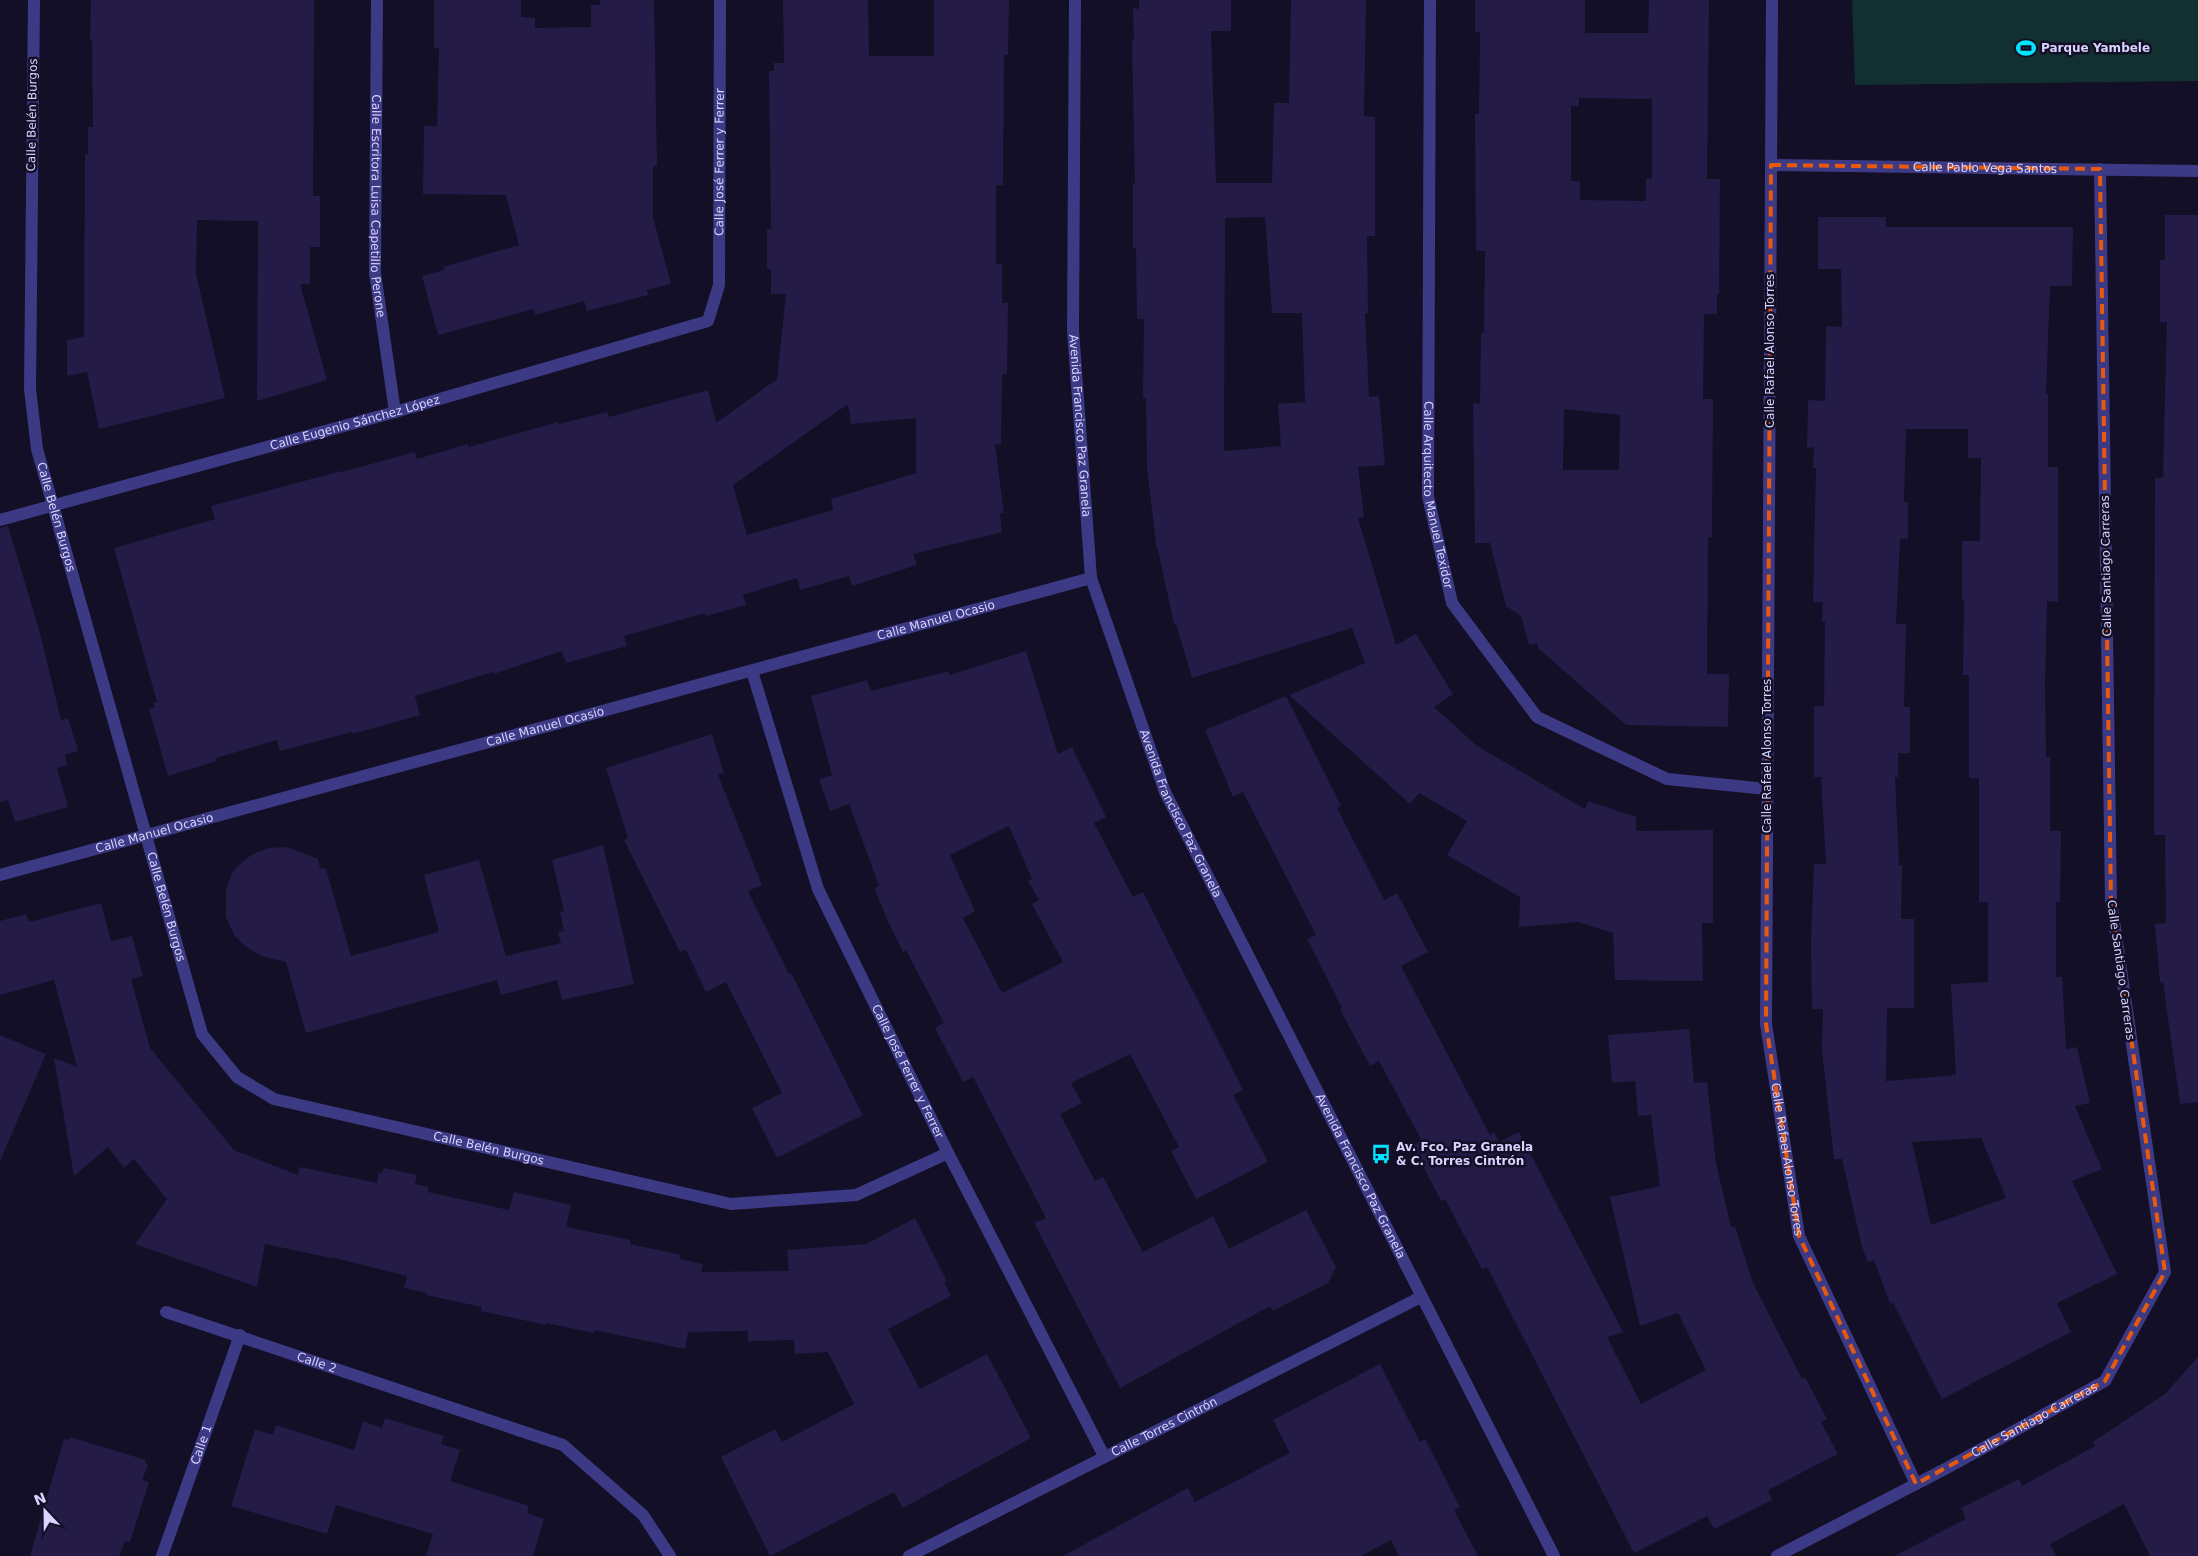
<svg xmlns="http://www.w3.org/2000/svg" width="2198" height="1556" viewBox="0 0 2198 1556" font-family="'DejaVu Sans',sans-serif">
<rect width="100%" height="100%" fill="#130f26"/>
<path fill="#12302f" d="M1852,0H2198V81L1855,85Z"/>
<g fill="#241b47" fill-rule="evenodd">
<path d="M91,0H314L313,196H320V247H310V284H300L327,380L257,401L258,221L197,220L196,274L225,398L99,429L87,372L67,376V340L84,337L85,154H88V127H93L92,40H90Z"/>
<path d="M434,0H521V17L535,18V28L591,27V5H600V0H654L657,166H653V217L671,284L647,290L648,295L587,311L584,301L535,315L534,309L438,335L422,276L444,270L443,267L519,245L506,195L423,194L424,126H437L439,48H434Z"/>
<path d="M783,0H868L869,56H934V0H1009L1008,55H1004L1003,185H996V264H1002V303H1008L1007,374H1002L1001,445L995,444L1004,513H1000L1002,532L913,554L917,565L852,586L849,576L800,590L797,578L743,595L746,605L706,616L705,613L624,636L627,646L566,663L562,651L494,674L493,672L415,696L420,715L353,734L352,732L280,751L277,740L216,758L217,761L168,776L149,709L155,708L153,703L157,702L114,548L215,519L211,506L341,471L342,472L415,452L417,459L468,444L469,447L558,422L559,424L607,412L609,417L708,390L716,423L777,379L786,294H771V269H767V229H771L769,71H774V63H784ZM848,404L851,424L916,418V473L831,499L833,510L747,535L733,485Z"/>
<path d="M1139,0H1231V31H1211L1216,183H1272L1274,103H1289L1291,0H1366L1364,116L1375,117V236H1367L1368,313H1365L1369,397L1379,396L1385,465L1358,467L1364,517L1358,518L1396,645L1416,634L1453,694L1434,707L1477,746L1585,809L1588,801L1636,817V831L1713,830V923H1702L1703,981L1615,980L1613,933L1578,922L1519,927L1520,897L1447,855L1467,821L1419,793L1410,804L1289,695L1365,663L1352,628L1192,678L1176,624H1174L1158,550L1157,551L1147,469L1146,398H1143L1144,319H1137L1136,248H1133V183H1135L1132,41H1134L1133,8L1139,9ZM1265,217L1272,313H1302L1305,402L1278,404L1281,446L1224,451L1225,218Z"/>
<path d="M1475,0H1585V33H1648L1649,0H1709L1707,179H1720L1719,294H1717V314H1704L1703,399H1713L1712,537H1708L1707,674H1729L1728,727L1626,725L1539,649L1537,643L1529,645L1521,616L1506,606L1490,543H1475L1473,403L1480,404L1481,333H1484L1485,251H1476L1475,114H1479L1480,32H1475ZM1579,98L1652,99V179H1646V201L1580,200V181H1571V106H1579ZM1564,409L1620,415L1619,470H1563Z"/>
<path d="M2165,215H2198V1102L2180,1104L2163,982H2160L2155,924L2166,923L2165,835H2154V765L2155,478H2163L2165,395L2167,322H2160V260H2165Z"/>
<path d="M1818,217H1886V227H2073L2072,286H2050L2046,394H2048V467H2058V602L2047,601L2045,685L2046,757H2050V831H2061L2060,902H2056V977H2062L2066,1049L2077,1047L2090,1103L2075,1106L2102,1169L2072,1181L2117,1274L2057,1303L2071,1332L1942,1399L1893,1303L1890,1304L1874,1260L1868,1262L1862,1247L1842,1159H1834L1822,1050L1823,1009H1812L1811,942L1814,864H1826L1821,777H1814V706H1824L1825,622H1822L1823,602H1813L1816,468H1813L1814,447L1807,448L1808,400L1825,401L1826,326L1842,327L1841,269H1818ZM1906,429H1968V458H1981L1980,541H1962V601H1964L1963,675H1969V778H1979V902H1988V982L1951,984L1956,1075L1886,1081L1887,1008H1914V919H1901L1902,865H1899L1895,777H1898V753H1910V707H1904L1906,624H1896L1900,539H1908V502H1904ZM1981,1138L2006,1198L1931,1225L1912,1142Z"/>
<path d="M8,526L40,633L61,720L68,718L78,751L65,755L67,765L57,768L68,807L15,822L8,800L0,802V528Z"/>
<path d="M1026,651L1058,754L1072,747L1106,817L1094,823L1133,897L1143,892L1243,1090L1233,1095L1268,1162L1196,1199L1171,1151L1179,1147L1130,1054L1071,1083L1082,1103L1060,1114L1095,1181L1103,1177L1143,1252L1213,1216L1229,1249L1306,1210L1336,1267L1328,1283L1275,1310H1272L1270,1306L1120,1388L1034,1223L1046,1218L973,1077L963,1082L935,1028L944,1023L906,950L903,952L888,921L874,888L879,886L849,804L830,811L819,779L832,775L811,696L867,680L871,691L949,671L950,675ZM1009,826L1032,879L1028,881L1039,900L1032,904L1063,962L1002,993L963,918L975,911L950,855Z"/>
<path d="M1286,696L1341,806L1337,808L1384,900L1397,893L1428,952L1401,966L1490,1135L1494,1132L1499,1142L1519,1132L1623,1332L1607,1337L1641,1404L1706,1370L1678,1313L1640,1326L1610,1197L1660,1186L1651,1115L1638,1116L1635,1081L1612,1083L1608,1035L1689,1029L1694,1083L1707,1082L1716,1163L1731,1227L1735,1226L1753,1283L1802,1379L1805,1377L1827,1419L1821,1422L1838,1454L1768,1490L1772,1500L1714,1529L1707,1516L1634,1553L1487,1267L1482,1269L1445,1199L1441,1201L1413,1146L1422,1141L1379,1061L1370,1066L1340,1009L1342,1008L1307,939L1316,935L1243,792L1233,797L1205,730Z"/>
<path d="M712,734L724,773L718,775L762,885L748,891L789,974L791,973L863,1115L777,1158L752,1108L782,1093L726,982L706,992L686,950L680,952L624,840L628,838L606,768Z"/>
<path d="M603,845L634,984L562,1000L557,980L501,995L497,980L306,1033L286,962L261,956L246,947L234,935L226,917V890L232,873L238,866L251,855L268,848L284,847L292,849L318,859L320,868L326,869L351,956L439,932L424,875L479,860L506,956L561,943L558,932L564,931L560,912L564,911L552,860Z"/>
<path d="M101,903L111,941L132,936L143,976L131,979L150,1048L234,1150L298,1175L300,1167L377,1183L379,1172L382,1173L384,1168L417,1175L415,1184L429,1187L428,1192L509,1210L514,1192L571,1205L566,1227L631,1240L630,1244L681,1255L680,1259L703,1264L701,1272L789,1271L787,1250L866,1244L915,1218L947,1281L944,1282L951,1296L888,1329L920,1389L987,1354L1031,1438L903,1508L894,1492L770,1556L721,1457L775,1429L782,1442L854,1404L828,1352L795,1354L794,1340L748,1341V1331L688,1332L685,1349L594,1330V1333L546,1323V1325L481,1311L482,1307L426,1295L427,1293L404,1288L407,1276L331,1257V1258L265,1244L257,1287L135,1244L167,1199L134,1159L124,1168L108,1147L74,1176L54,1058L77,1067L54,980L0,995V921L26,914L29,922Z"/>
<path d="M0,1035L46,1054L0,1161Z"/>
<path d="M2198,1357V1556H2150L2124,1504L2050,1544L2056,1556H1894L1966,1519L1961,1508L2019,1479L2022,1486L2095,1446L2093,1442L2165,1394Z"/>
<path d="M1380,1364L1420,1442L1425,1439L1460,1507L1454,1510L1478,1556H1399L1391,1540L1361,1556H1063L1188,1488L1195,1502L1290,1453L1273,1420Z"/>
<path d="M385,1418L444,1436L441,1444L460,1450L450,1481L529,1506L527,1513L544,1519L533,1556H426L433,1534L336,1505L327,1534L231,1506L255,1429L273,1435L276,1425L354,1450L363,1421L382,1428Z"/>
<path d="M70,1437L146,1460L145,1464L148,1465L142,1480L149,1482L130,1542L125,1541L119,1556H30L64,1439L69,1440Z"/>
</g>
<g fill="none" stroke-linecap="round" stroke-linejoin="round">
<g stroke="#3d3a85" stroke-width="12">
<path id="s1" d="M34,0L30,389L37,449L202,1034L237,1077L274,1099L731,1204L856,1195L948,1153"/>
<path id="s2" d="M377,0L375,273L395,412"/>
<path id="s3" d="M1075,0L1073,330L1091,578L1165,792L1554,1556"/>
<path id="s4" d="M1430,0L1428,496L1452,603L1537,717L1667,779L1767,789"/>
<path id="s5" d="M1772,0L1766,1024L1799,1236L1916,1484"/>
<path id="s6" d="M1771,165L2198,171"/>
<path id="s7" d="M0,520L395,412L708,321L719,285L720,0"/>
<path id="s8" d="M752,671L818,889L948,1153L1104,1456"/>
<path id="s9" d="M0,875L1091,578"/>
<path id="s10" d="M166,1312L563,1445L643,1515L670,1556"/>
<path id="s11" d="M162,1556L240,1335"/>
<path id="s12" d="M909,1556L1421,1297"/>
<path id="s13" d="M1777,1556L1945,1469L2105,1381L2165,1272L2111,900L2100,169"/>
</g>
</g>
<path fill="none" stroke="#e8590c" stroke-width="4" stroke-dasharray="10 6" stroke-linejoin="round" d="M1771,165L2100,169L2111,900L2165,1272L2105,1381L1916,1484L1799,1236L1766,1024Z"/>
<defs>
<symbol id="stadium-bare" viewBox="-9 -9 18 18"><path d="M0-5a6.5 5 0 1 0 0 10a6.5 5 0 1 0 0-10ZM-3.5-1.8h7v3.6h-7Z" fill="#00e5ff" stroke="#130f26" stroke-width="2.5" paint-order="stroke"/></symbol>
<symbol id="bus-bare" viewBox="-9 -9 18 18"><path d="M-5-6H5V4H4V6H2V4H-2V6H-4V4H-5ZM-3.5-4V0h7V-4ZM-3.5 1.2v1.5H-2V1.2ZM2 1.2v1.5H3.5V1.2Z" fill="#00e5ff" stroke="#130f26" stroke-width="2.5" paint-order="stroke"/></symbol>
</defs>
<g fill-rule="evenodd">
<use href="#stadium-bare" x="2012" y="34" width="28" height="28"/>
<use href="#bus-bare" x="1367" y="1140" width="28" height="28"/>
</g>
<g text-anchor="middle" dominant-baseline="central" stroke-width="5" stroke-linejoin="round" paint-order="stroke">
<g font-size="12" font-weight="bold" fill="#d9d4ff" stroke="#130f26" text-anchor="start">
<text x="2041" y="48">Parque Yambele</text>
<text x="1396" y="1147">Av. Fco. Paz Granela<tspan x="1396" dy="14">&amp; C. Torres Cintrón</tspan></text>
</g>
<g font-size="12" fill="#d9d4ff" stroke="#130f26">
<text transform="translate(32 115) rotate(-89)">Calle Belén Burgos</text>
<text stroke="none"><textPath href="#s7" startOffset="896">Calle José Ferrer y Ferrer</textPath></text>
<text stroke="none"><textPath href="#s6" startOffset="214">Calle Pablo Vega Santos</textPath></text>
<text stroke="none"><textPath href="#s2" startOffset="206">Calle Escritora Luisa Capetillo Perone</textPath></text>
<text transform="translate(1770 351) rotate(-90)">Calle Rafael Alonso Torres</text>
<text stroke="none"><textPath href="#s7" startOffset="368">Calle Eugenio Sánchez López</textPath></text>
<text stroke="none"><textPath href="#s3" startOffset="426">Avenida Francisco Paz Granela</textPath></text>
<text stroke="none"><textPath href="#s4" startOffset="496">Calle Arquitecto Manuel Texidor</textPath></text>
<text stroke="none"><textPath href="#s1" startOffset="520">Calle Belén Burgos</textPath></text>
<text transform="translate(2106 566) rotate(-91)">Calle Santiago Carreras</text>
<text stroke="none"><textPath href="#s9" startOffset="970">Calle Manuel Ocasio</textPath></text>
<text stroke="none"><textPath href="#s9" startOffset="565">Calle Manuel Ocasio</textPath></text>
<text transform="translate(1767 756) rotate(-90)">Calle Rafael Alonso Torres</text>
<text stroke="none"><textPath href="#s3" startOffset="831">Avenida Francisco Paz Granela</textPath></text>
<text stroke="none"><textPath href="#s9" startOffset="160">Calle Manuel Ocasio</textPath></text>
<text stroke="none"><textPath href="#s1" startOffset="925">Calle Belén Burgos</textPath></text>
<text transform="translate(2121 970) rotate(82)">Calle Santiago Carreras</text>
<text stroke="none"><textPath href="#s8" startOffset="431">Calle José Ferrer y Ferrer</textPath></text>
<text stroke="none"><textPath href="#s1" startOffset="1376">Calle Belén Burgos</textPath></text>
<text stroke="none"><textPath href="#s5" startOffset="1161">Calle Rafael Alonso Torres</textPath></text>
<text stroke="none"><textPath href="#s3" startOffset="1236">Avenida Francisco Paz Granela</textPath></text>
<text stroke="none"><textPath href="#s10" startOffset="159">Calle 2</textPath></text>
<text stroke="none"><textPath href="#s13" startOffset="291">Calle Santiago Carreras</textPath></text>
<text stroke="none"><textPath href="#s12" startOffset="286">Calle Torres Cintrón</textPath></text>
<text stroke="none"><textPath href="#s11" startOffset="118">Calle 1</textPath></text>
</g>
</g>
<g transform="translate(45 1511) rotate(338)" stroke="#130f26" stroke-width="4" paint-order="stroke">
<path d="M0-4L9 19L0 12L-9 19Z" fill="#d9d4ff"/>
<text y="-8" font-size="14" font-weight="bold" text-anchor="middle" fill="#d9d4ff">N</text>
</g>
</svg>
